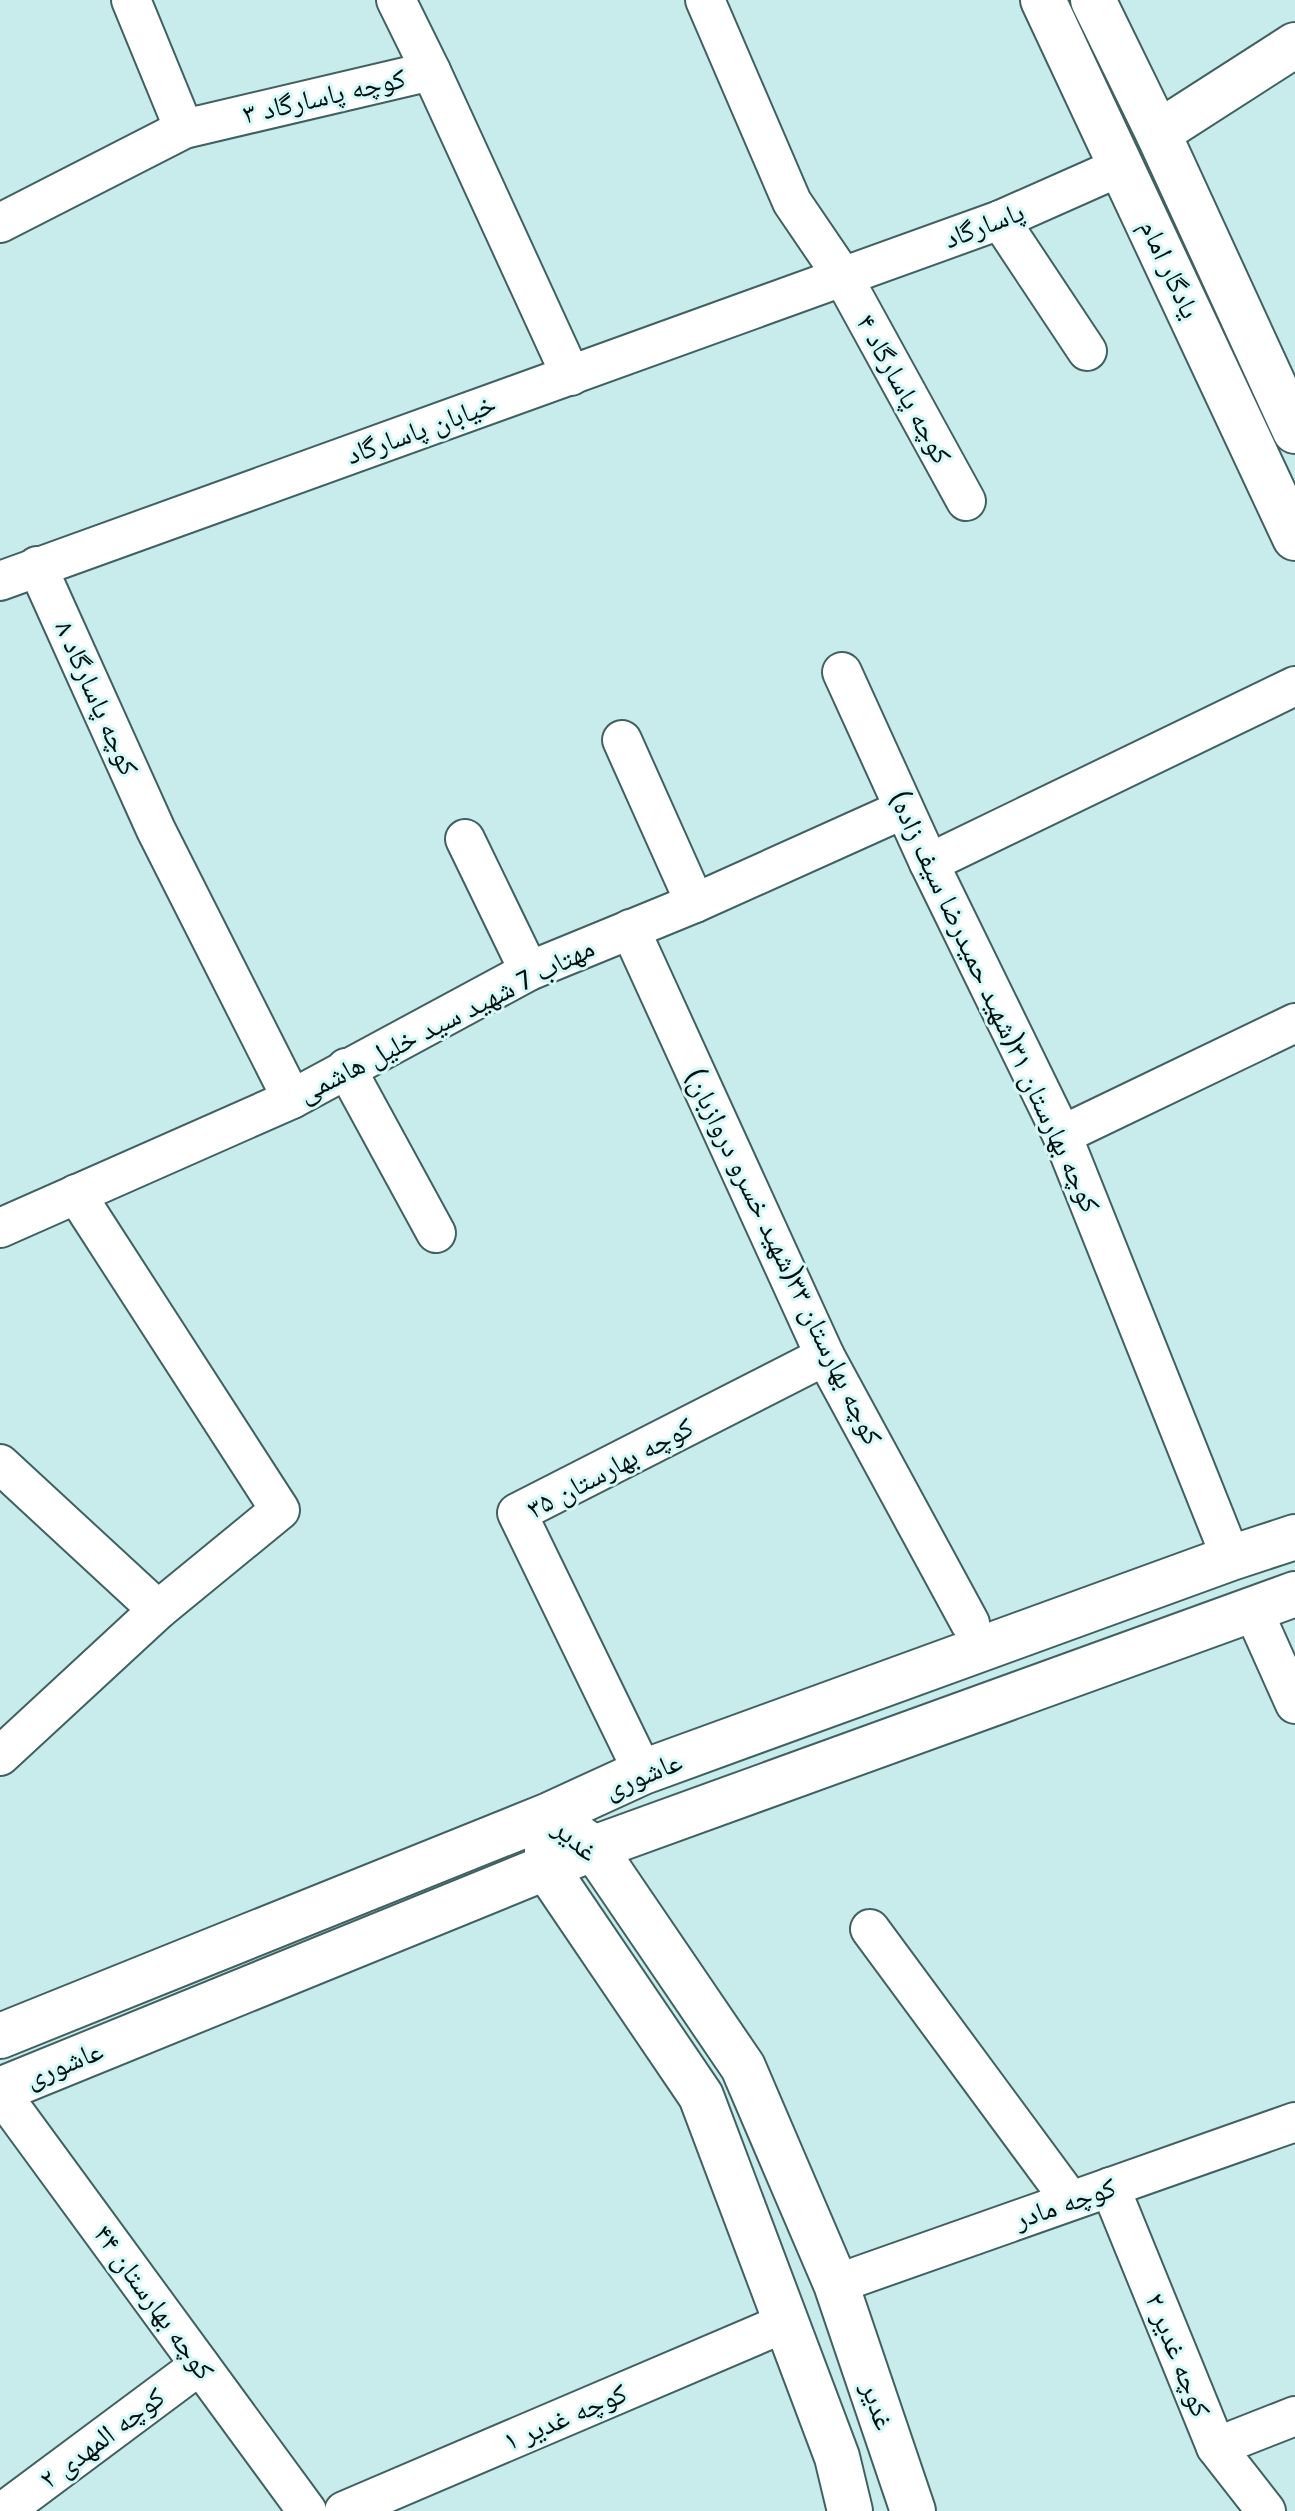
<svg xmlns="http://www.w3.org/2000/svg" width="1295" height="2511" viewBox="0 0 1295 2511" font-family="'Fira Sans','Noto Naskh Arabic',sans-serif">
<rect width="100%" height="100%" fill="#c7eceb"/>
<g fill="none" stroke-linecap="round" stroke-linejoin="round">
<defs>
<g id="street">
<path d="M131,0L184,129"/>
<path d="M396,0L431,71"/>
<path d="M705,0L792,202L843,277L966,501"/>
<path d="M1000,220L1087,351"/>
<path d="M0,223L184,129L431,71L571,376"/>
<path d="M37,566L156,830L292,1099"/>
<path d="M0,581L1000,220L1122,166"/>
<path d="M842,672L929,863L1062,1135L1231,1558"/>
<path d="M622,740L695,903"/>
<path d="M465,839L529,971"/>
<path d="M929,863L1295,686"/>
<path d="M630,929L825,1356L970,1623"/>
<path d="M346,1068L436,1233"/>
<path d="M1062,1135L1295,1023"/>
<path d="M0,1228L292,1099L529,971L695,903L904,809"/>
<path d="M0,1464L158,1610"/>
<path d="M1252,1608L1295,1704"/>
<path d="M0,1756L158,1610L280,1510L76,1194"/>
<path d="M643,1772L517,1513L825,1356"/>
<path d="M870,1929L1070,2200"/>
<path d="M0,2092L307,2511"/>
<path d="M1110,2187L1216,2447L1266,2511"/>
<path d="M836,2284L1295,2122"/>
<path d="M1216,2447L1295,2416"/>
<path d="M4,2511L200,2365"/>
<path d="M344,2511L787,2322"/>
</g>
<g id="secondary">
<path d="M1043,0L1295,538"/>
<path d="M1093,0L1158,133L1295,431"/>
<path d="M1158,133L1295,45"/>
<path d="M572,1833L594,1848L743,2067L836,2284L913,2511"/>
<path d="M547,1842V1869L701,2096L837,2457L850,2511"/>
<path d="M0,2036L547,1816L643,1772L1231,1558L1295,1537"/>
<path d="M0,2090L594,1848L1295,1594"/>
</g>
</defs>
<use href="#street" stroke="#416161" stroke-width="42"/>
<use href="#secondary" stroke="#416161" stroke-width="48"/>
<use href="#street" stroke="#fff" stroke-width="38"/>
<use href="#secondary" stroke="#fff" stroke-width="44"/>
</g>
<g text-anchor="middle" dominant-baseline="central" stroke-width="6" stroke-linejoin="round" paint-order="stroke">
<g font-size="28" fill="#041010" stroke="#d4f9f8">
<text transform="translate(324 96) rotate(-13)">کوچه پاسارگاد ۳</text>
<text transform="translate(984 225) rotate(-21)">پاسارگاد</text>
<text transform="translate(1170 269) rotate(65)">یادگار امام</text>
<text transform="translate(904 389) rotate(61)">کوچه پاسارگاد ۴</text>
<text transform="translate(421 429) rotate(-20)">خیابان پاسارگاد</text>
<text transform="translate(97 698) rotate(66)">کوچه پاسارگاد ۸</text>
<text transform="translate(995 1002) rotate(65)">کوچه بهارستان ۳۱(شهید حمیدرضا سیف زاده)</text>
<text transform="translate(446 1020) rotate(-27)">مهتاب 7 شهید سید خلیل هاشمی</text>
<text transform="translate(784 1257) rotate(64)">کوچه بهارستان ۳۳(شهید خسرو دروازبان)</text>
<text transform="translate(610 1468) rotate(-28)">کوچه بهارستان ۳۵</text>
<text transform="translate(643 1775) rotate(-22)">عاشوری</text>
<text transform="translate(576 1840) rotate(41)">غدیر</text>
<text transform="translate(64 2064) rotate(-22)">عاشوری</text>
<text transform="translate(1065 2203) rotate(-19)">کوچه مادر</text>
<text transform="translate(154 2302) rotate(54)">کوچه بهارستان ۴۴</text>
<text transform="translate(1178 2355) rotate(68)">کوچه غدیر ۲</text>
<text transform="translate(878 2406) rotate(71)">غدیر</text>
<text transform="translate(565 2417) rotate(-23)">کوچه غدیر ۱</text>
<text transform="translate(102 2438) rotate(-37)">کوچه المهدی ۲</text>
</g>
</g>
</svg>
